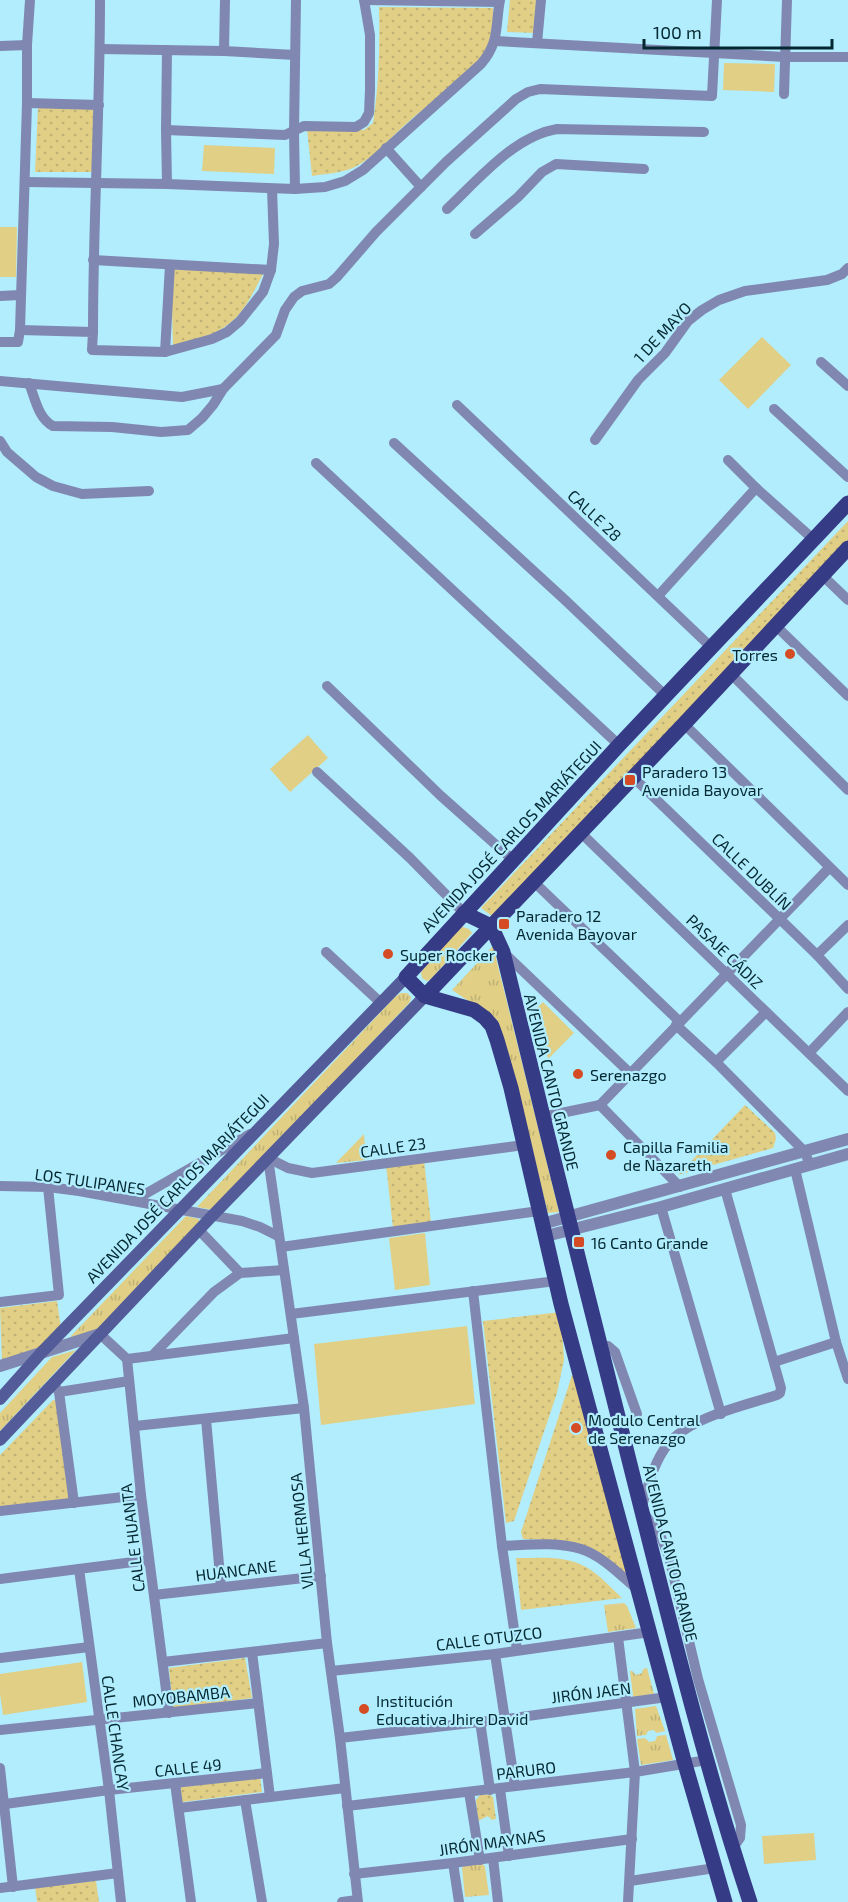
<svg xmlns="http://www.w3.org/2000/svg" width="848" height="1902" viewBox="0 0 848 1902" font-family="'Exo 2',sans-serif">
<defs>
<pattern id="grass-tufts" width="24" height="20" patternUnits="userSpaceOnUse" patternTransform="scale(1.5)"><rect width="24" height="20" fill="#e1cf86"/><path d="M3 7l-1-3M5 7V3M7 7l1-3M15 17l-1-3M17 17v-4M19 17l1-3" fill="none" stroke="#bfb274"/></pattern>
<pattern id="park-dots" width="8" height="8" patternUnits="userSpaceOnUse" patternTransform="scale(1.5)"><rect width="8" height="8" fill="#e1cf86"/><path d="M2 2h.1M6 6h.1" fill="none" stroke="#bfb274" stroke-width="1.8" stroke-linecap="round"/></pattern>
</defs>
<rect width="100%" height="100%" fill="#b1edfd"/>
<g fill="url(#grass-tufts)">
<path d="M463,927L469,929L472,933L431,979L427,981L422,978L421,972L458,928Z"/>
<path d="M493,946L559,1212L548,1213L497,1020L452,990Z"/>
<path d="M401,993H407L411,997L410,1002L214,1210L197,1207L395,997Z"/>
<path d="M364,1134L366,1160L336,1163Z"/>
<path d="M186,1216L199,1219V1224L94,1334L71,1341V1336Z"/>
<path d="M76,1350L0,1431V1413L52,1357Z"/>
<path d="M624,1603L627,1606L636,1628L608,1632L604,1605Z"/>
<path d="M647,1668L654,1694L633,1697L630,1671H632L636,1675L642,1673L643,1669Z"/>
<path d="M656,1706L665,1731L656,1733L654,1730L648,1731L646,1735L637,1736L635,1709Z"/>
<path d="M666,1735L673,1760L641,1765L637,1739L645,1738L649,1742L655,1741L657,1736Z"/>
<path d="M482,1863L485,1867L489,1895L465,1897L462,1868L465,1865Z"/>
</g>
<g fill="url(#park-dots)">
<path d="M510,0H539L536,33L507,32Z"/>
<path d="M379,7L493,8C494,21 495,37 488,49C473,74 429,103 406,124C389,139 374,158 353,168C340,173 325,174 312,176L307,129L314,128L364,130L373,123C379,84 380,46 379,7Z"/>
<path d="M38,107L96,108L95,172H35Z"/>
<path d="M171,268L265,271C255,288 246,311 230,323C214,336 192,341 173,348Z"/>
<path d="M848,521V541L496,919L481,908Z"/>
<path d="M745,1105L775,1133L776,1139L773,1148L678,1175Z"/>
<path d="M424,1160L431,1223L393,1228L386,1165Z"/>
<path d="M57,1301L61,1328L41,1348L2,1361L0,1308Z"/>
<path d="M561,1312L564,1360L557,1393L514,1521L506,1523L483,1321Z"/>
<path d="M575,1366L632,1581L599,1555L549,1540L523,1539L521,1532Z"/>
<path d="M53,1400L59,1401L70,1500L0,1509V1455Z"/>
<path d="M516,1558C539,1558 565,1555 586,1567C599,1574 611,1588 622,1598L521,1610Z"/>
<path d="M245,1658L252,1698L173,1709L169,1668Z"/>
<path d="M260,1776L262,1792L182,1802L180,1785Z"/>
<path d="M481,1794L490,1795L493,1797L496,1819L492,1820L488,1816L478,1821L476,1800Z"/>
<path d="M96,1881L99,1902H37L35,1887Z"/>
</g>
<g fill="#e1cf86">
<path d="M724,63L775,64L774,92L723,90Z"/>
<path d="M204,145L275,148L274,174L202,171Z"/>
<path d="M0,227H17L16,277H0Z"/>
<path d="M762,337L791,365L748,409L719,380Z"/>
<path d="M308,735L328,758L290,792L270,769Z"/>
<path d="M543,1002L574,1033L548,1059L535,1010Z"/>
<path d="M425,1233L430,1285L395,1290L389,1238Z"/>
<path d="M467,1326L475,1404L321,1425L314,1344Z"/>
<path d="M82,1662L87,1702L3,1715L0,1694V1674Z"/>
<path d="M814,1833L816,1860L764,1864L762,1836Z"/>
</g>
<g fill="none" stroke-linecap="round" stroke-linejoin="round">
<g stroke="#8088b2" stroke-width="10">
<path d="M364,0L499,2"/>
<path d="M495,41L785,57H848"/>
<path d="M537,43L541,0"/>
<path d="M0,46L27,45"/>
<path d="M100,49L224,51L295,55"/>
<path d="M167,50L166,130L167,184"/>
<path d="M224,51L225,0"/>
<path d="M784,94L787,0"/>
<path d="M27,103L99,105"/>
<path d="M166,130L285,135L304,126L356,127L364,122L369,113L370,90V35L364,0"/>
<path d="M386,148L421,187"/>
<path d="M25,182L167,184L295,189L325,187L345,181L363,170L481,64C500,42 495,26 500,0"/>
<path d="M295,189L294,131L296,0"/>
<path d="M447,209C478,180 514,136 557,129L704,132"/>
<path d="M475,234L518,197L542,172L556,164L644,169"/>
<path d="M93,260L271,270"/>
<path d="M0,296L20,295"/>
<path d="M20,330L93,332L92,350L165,352L212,339L227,332L240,321L263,292L271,270L274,244L272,189"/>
<path d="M93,332C93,222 100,111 100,0"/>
<path d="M0,342H18L20,330L27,103V45L30,0"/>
<path d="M165,352L170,265"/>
<path d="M821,362L848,386"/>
<path d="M0,381L182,397L223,389"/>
<path d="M29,383C35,398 38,418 53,426L112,427L161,432L188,430L202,418L213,405L223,389L276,335L285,310L294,297L302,291L329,284L337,277L376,232L446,162L516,99L528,92L540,89L712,96L717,0"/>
<path d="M457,405L712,648"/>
<path d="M774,409L848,477"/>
<path d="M595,440L638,380L665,353L688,321L702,310L719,300L745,291L827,280L842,274L848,268"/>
<path d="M0,441L7,452L36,477L53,486L82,494L149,491"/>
<path d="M394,443L564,599L666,696"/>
<path d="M728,460L756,488L813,539"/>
<path d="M316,463L619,745"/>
<path d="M822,575L848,600"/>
<path d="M658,596L756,488"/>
<path d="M775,625L848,696"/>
<path d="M730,673L848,790"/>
<path d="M327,686L441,796L513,860"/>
<path d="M684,724L848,885"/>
<path d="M317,772L410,858L464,913"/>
<path d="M633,777L817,955L848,989"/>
<path d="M581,833L848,1091"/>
<path d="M534,882L680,1022"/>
<path d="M326,952L381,1003"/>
<path d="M503,952L631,1074"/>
<path d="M817,955L848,925"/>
<path d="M676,1025L716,1062L804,1151L810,1164"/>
<path d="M809,1053L848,1012"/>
<path d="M716,1062L766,1012"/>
<path d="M600,1105L829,868"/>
<path d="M600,1105L680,1187"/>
<path d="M542,1117L600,1105"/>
<path d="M268,1158L304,1408L327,1643L340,1738L358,1902"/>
<path d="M268,1158L288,1168L312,1173L524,1145"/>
<path d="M795,1169L836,1342L848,1379"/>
<path d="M0,1186L48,1187L79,1191L242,1221L260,1227L278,1236"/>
<path d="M725,1189L781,1388L780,1393L777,1395C743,1406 690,1417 668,1444C653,1463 648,1487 641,1509L661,1537L669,1557L698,1679L741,1825L740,1838L733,1848"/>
<path d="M133,1201L250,1134"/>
<path d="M661,1207L721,1414"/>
<path d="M199,1230L240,1273"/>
<path d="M281,1247L539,1211"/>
<path d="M473,1291L502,1546L517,1650"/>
<path d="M0,1302L59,1295L48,1187"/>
<path d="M291,1314L556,1281"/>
<path d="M100,1334L127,1359L294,1338"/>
<path d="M600,1346H608L615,1352L637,1414"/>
<path d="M152,1356L214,1292L240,1273L284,1270"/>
<path d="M127,1359L141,1495L169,1713"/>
<path d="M774,1362L836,1342"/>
<path d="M53,1383L59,1392L74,1503"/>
<path d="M59,1392L129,1381"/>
<path d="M206,1419L221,1587"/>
<path d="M135,1426L304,1408"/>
<path d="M0,1511L141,1495"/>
<path d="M502,1546C527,1545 556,1541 581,1549C603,1556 621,1576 638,1590"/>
<path d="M79,1569L109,1790L121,1902"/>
<path d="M0,1579L149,1560"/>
<path d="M154,1595L321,1576"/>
<path d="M618,1637L635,1772L628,1902"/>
<path d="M252,1652L270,1797"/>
<path d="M495,1654L515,1786"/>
<path d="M0,1658L89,1647"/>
<path d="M163,1662L327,1643"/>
<path d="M331,1671L495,1654L650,1632"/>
<path d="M480,1721L490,1790"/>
<path d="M0,1730L258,1703"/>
<path d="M340,1738L506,1719L667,1697"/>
<path d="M0,1768L13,1887"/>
<path d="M175,1783L191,1902"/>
<path d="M500,1789L509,1856"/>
<path d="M469,1792L480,1860"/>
<path d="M245,1800L262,1902"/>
<path d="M5,1804L109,1790L267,1773"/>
<path d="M347,1806L635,1772L707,1760"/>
<path d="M179,1808L345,1788"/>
<path d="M493,1858L498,1902"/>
<path d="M453,1863L459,1902"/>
<path d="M354,1874L453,1863L632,1839"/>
<path d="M630,1881L715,1868"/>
<path d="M0,1888L118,1873"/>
<path d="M342,1902L357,1900"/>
</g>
<g stroke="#8088b2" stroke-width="12">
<path d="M542,1224L848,1139"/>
<path d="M546,1236L661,1207L848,1154"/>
<path d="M0,1366L100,1334"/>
</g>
<g stroke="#535c99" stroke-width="12">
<path d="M0,1399L41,1353L406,977"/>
<path d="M0,1440L212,1216L425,996"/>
</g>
<g stroke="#363b85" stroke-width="15">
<path d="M464,913L491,926L503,952C546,1131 591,1310 636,1488C671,1627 705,1766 750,1902"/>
<path d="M425,996L684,724L848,548"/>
<path d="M725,1902L685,1764L561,1304L511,1088L497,1040L492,1026L485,1018L474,1010L425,996L406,977L619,745L848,503"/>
</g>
</g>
<g fill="#d44b24" stroke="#b1edfd" stroke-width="2">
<circle cx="790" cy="654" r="6"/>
<rect x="624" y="774" width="12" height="12" rx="3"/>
<rect x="498" y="918" width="12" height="12" rx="3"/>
<circle cx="388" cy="954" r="6"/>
<circle cx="578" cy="1074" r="6"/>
<circle cx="611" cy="1155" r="6"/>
<rect x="573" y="1236" width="12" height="12" rx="3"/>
<circle cx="576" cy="1428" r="6"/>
<circle cx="364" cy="1709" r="6"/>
</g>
<g text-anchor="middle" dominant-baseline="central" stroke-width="4.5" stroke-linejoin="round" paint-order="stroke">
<g font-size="16" fill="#032831" stroke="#b1edfd">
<text transform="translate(662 332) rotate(-47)">1 DE MAYO</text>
<text transform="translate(595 515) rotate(43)">CALLE 28</text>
<text transform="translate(511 836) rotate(-47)">AVENIDA JOSÉ CARLOS MARIÁTEGUI</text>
<text transform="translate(752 871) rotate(44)">CALLE DUBLÍN</text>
<text transform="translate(725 951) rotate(44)">PASAJE CÁDIZ</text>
<text transform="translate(552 1082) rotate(76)">AVENIDA CANTO GRANDE</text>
<text transform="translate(393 1147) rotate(-8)">CALLE 23</text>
<text transform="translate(90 1181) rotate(8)">LOS TULIPANES</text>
<text transform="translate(177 1188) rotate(-46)">AVENIDA JOSÉ CARLOS MARIÁTEGUI</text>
<text transform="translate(301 1531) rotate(-96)">VILLA HERMOSA</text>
<text transform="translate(132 1538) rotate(-97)">CALLE HUANTA</text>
<text transform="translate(671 1553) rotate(76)">AVENIDA CANTO GRANDE</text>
<text transform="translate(236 1570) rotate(-7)">HUANCANE</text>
<text transform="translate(489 1638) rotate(-7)">CALLE OTUZCO</text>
<text transform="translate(591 1692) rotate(-7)">JIRÓN JAEN</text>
<text transform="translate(181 1696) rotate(-6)">MOYOBAMBA</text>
<text transform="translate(116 1733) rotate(82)">CALLE CHANCAY</text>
<text transform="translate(188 1767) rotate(-6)">CALLE 49</text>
<text transform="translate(526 1770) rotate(-7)">PARURO</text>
<text transform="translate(492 1842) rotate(-8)">JIRÓN MAYNAS</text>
</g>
<g font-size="16" fill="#032831" stroke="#b1edfd" text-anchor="start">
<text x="778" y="654" text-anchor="end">Torres</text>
<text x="642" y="771">Paradero 13<tspan x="642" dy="18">Avenida Bayovar</tspan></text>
<text x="516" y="915">Paradero 12<tspan x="516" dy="18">Avenida Bayovar</tspan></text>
<text x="400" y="954">Super Rocker</text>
<text x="590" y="1074">Serenazgo</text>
<text x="623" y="1146">Capilla Familia<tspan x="623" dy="18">de Nazareth</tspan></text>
<text x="591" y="1242">16 Canto Grande</text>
<text x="588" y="1419">Modulo Central<tspan x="588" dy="18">de Serenazgo</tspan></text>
<text x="376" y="1700">Institución<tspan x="376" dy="18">Educativa Jhire David</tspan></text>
</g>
</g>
<path d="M644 39v9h188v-9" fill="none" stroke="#032831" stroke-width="3"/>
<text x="653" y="39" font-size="18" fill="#032831" stroke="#b1edfd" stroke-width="4.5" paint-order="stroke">100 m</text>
</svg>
